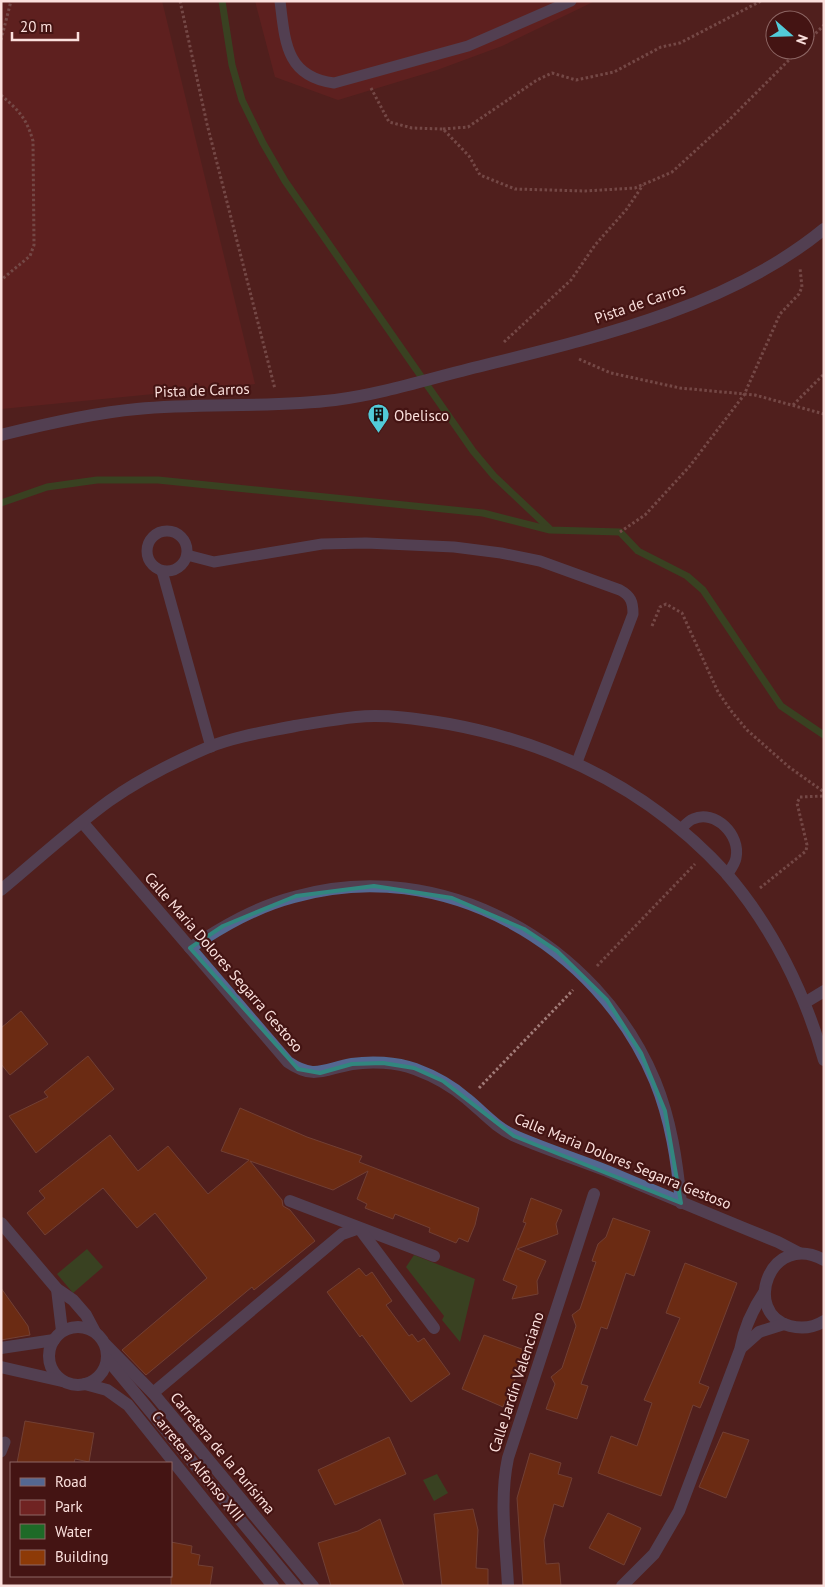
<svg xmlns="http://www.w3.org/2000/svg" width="825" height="1587" viewBox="0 0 825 1587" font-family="'PT Sans',sans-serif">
<rect width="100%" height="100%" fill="#501f1d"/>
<g fill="#702322">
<path d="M1,1H162L255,384L1,409Z"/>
<path d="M255,1H595L502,46L437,70L338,100L275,77Z"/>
</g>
<g fill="#1e6a27">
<path d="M87,1249L103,1267L73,1293L57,1274Z"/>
<path d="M414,1255L475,1279L460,1342L442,1320L444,1316L406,1267Z"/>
<path d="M437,1474L448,1493L434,1501L423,1480Z"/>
</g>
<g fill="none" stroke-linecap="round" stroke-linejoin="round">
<g stroke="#1e6a27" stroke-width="7">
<path d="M222,1L232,65L242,100L263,143L285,181L473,451L494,476L549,528"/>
<path d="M1,503L47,487L97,480H158L483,513L550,530L620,532L638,551L687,576L703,590L781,706L824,735"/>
</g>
</g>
<g fill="#8d3a07" stroke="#99664f">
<path d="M21,1011L48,1044L10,1075L1,1064V1028Z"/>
<path d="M88,1056L114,1089L36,1153L9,1116L48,1097L44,1092Z"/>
<path d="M240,1108L307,1137L362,1156L359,1162L479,1208L475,1225L468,1242L459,1238L456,1243L429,1232L430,1228L395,1214L393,1219L365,1208L367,1204L357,1199L368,1171L333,1190L250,1161L282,1200L283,1206L290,1210L315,1241L254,1290L252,1287L146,1375L122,1350L207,1278L155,1213L137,1228L103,1188L45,1235L27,1213L45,1198L39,1191L110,1135L138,1171L168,1146L208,1194L249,1160L221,1151Z"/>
<path d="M531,1198L562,1210L556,1224L558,1234L517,1249L546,1261L537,1281L538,1294L512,1299L517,1286L503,1280L526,1223L523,1222Z"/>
<path d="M613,1218L650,1231L634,1276L626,1273L607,1329L601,1327L581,1384L588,1386L577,1419L546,1409L555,1384L551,1377L562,1368L576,1326L572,1315L580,1309L596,1262L592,1261L598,1244L606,1237Z"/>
<path d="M685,1263L737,1283L699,1383L709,1387L700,1408L693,1405L661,1496L598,1473L611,1436L637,1446L652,1403L644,1400L680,1318L666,1313Z"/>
<path d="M359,1268L366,1276L372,1272L392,1301L386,1305L409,1336L412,1334L418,1342L424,1338L450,1374L411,1402L362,1335L360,1337L327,1292Z"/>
<path d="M1,1288L28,1326L30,1335L1,1340Z"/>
<path d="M484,1335L527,1351L503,1407L462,1389Z"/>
<path d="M25,1421L94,1433L89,1462L75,1459L74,1463H17Z"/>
<path d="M723,1432L749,1440L726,1498L699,1487Z"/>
<path d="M389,1437L406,1474L335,1505L318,1470Z"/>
<path d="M530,1453L561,1463L558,1474L572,1478L563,1507L554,1504L544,1540L546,1564L559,1563L561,1586H523L517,1498Z"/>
<path d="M473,1509L478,1530L476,1568L488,1569V1586H442L434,1514Z"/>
<path d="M608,1513L641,1528L624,1565L589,1548Z"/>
<path d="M380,1519L404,1586H331L318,1543L358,1531Z"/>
<path d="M171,1542L192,1546L191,1553L200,1555L198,1565L213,1567L210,1586H171Z"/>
</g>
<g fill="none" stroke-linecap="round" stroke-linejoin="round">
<g stroke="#a17b78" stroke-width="3" stroke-dasharray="2.5 2.5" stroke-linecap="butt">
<path d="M180,1L207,124L275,389"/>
<path d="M1,40L11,1"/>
<path d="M805,44L824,25"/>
<path d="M371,88L389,122L412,128L443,129L469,156L480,175L515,189L585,191L635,188L672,172L728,121L799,50"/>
<path d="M1,95C19,111 26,117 33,141L34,245L30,256L1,280"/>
<path d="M443,129L468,127L537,80L552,73L576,80L614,72L661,47L680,43L761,1"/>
<path d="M504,342L571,280L595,245L626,210L643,185"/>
<path d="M579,359L611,373L680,388L755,395L824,414"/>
<path d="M793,405L824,374"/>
<path d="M620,532L645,515L689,467L744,395L780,314L799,294L802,287L800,268"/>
<path d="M652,626L660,607L666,604L682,613L718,692L732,712L747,730L789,767L824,792"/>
<path d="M760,888L806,851L807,845L797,803L800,797L824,796"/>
<path d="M597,966L695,864"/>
<path d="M479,1088L573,990"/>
</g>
<g stroke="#546791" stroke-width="11">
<path d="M280,1C285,42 286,77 334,83L468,46L571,1"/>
<circle cx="167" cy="551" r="20"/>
<path d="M187,555L214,562L322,544L366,543L454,547L501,553L540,561L620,590C631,596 633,602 633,614L577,762"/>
<path d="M162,571L211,747"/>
<path d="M681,829C684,826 688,821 693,819C715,809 741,835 736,858C735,864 730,870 727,875"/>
<path d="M1,1452L5,1442"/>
</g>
<g stroke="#546791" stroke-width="12">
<path d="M1,435C45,424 92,413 137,409C203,403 269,408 335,400C381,394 425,380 469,369C589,339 727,309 824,229"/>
<path d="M83,823L288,1062C314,1080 324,1069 352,1064C371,1061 396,1062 415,1069C434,1076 452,1086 467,1099C483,1112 495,1127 515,1136C545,1149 576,1159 607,1171C664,1195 721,1219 778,1242L799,1253"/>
<path d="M1,890C37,860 72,828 109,801C140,779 174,762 209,747C237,736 266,732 295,726C315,723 335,719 356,717C386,714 419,719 449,724C557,744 651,791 726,873C772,926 805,993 824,1060"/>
<path d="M190,948C223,926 256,907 294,897C442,854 598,944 655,1081C671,1120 677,1161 681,1203"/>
<path d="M806,1002L824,991"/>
<path d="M290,1201L434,1256"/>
<path d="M1,1223L57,1289L73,1300L86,1315L95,1332"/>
<path d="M824,1260C770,1230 741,1313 790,1326C802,1329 813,1328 824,1321"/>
<path d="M57,1289L62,1331"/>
<path d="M741,1348L759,1332L784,1324"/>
<path d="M153,1393L342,1234L359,1228L434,1328"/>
<path d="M508,1586C506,1544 499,1500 508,1458L594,1194"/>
<path d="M622,1586L654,1554L679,1511L740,1350C744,1328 752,1310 765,1291"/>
</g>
<g stroke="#546791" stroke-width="12">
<circle cx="78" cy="1356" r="29"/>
<path d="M105,1344L153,1393L313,1586"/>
<path d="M1,1348L54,1340"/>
<path d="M107,1359L295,1586"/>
<path d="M1,1367L62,1381"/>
<path d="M85,1384L107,1390L128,1405L273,1586"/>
</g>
</g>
<path d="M0 0H825V1587H0ZM374,886L452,898L524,929L557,951L607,1000L641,1053L665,1111L681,1203L514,1136L443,1081L414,1068L383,1063L352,1064L320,1073L298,1069L190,948L223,926L296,896Z" fill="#501f1d" fill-opacity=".55" fill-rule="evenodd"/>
<path fill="none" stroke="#32867f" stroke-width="4" stroke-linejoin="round" d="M374,886L452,898L524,929L557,951L607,1000L641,1053L665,1111L681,1203L514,1136L443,1081L414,1068L383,1063L352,1064L320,1073L298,1069L190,948L223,926L296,896Z"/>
<defs>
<symbol id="building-pin" viewBox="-11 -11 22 30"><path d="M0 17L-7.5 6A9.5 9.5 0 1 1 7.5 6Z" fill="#52cbd8" stroke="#441413"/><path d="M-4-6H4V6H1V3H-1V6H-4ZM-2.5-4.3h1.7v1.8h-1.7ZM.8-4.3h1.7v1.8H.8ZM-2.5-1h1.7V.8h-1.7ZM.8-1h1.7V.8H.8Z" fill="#111"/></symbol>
</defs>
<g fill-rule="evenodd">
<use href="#building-pin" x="366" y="402" width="25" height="34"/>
</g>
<g text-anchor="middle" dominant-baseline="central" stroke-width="4.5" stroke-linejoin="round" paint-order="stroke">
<g font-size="15" fill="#fbe0dd" stroke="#441413">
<text transform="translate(640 303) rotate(-19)">Pista de Carros</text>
<text transform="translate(202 390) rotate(-2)">Pista de Carros</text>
<text transform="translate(224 962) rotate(49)">Calle Maria Dolores Segarra Gestoso</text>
<text transform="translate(623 1161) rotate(22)">Calle Maria Dolores Segarra Gestoso</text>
<text transform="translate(516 1382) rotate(-72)">Calle Jardín Valenciano</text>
<text transform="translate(223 1453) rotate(50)">Carretera de la Purísima</text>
<text transform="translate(198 1466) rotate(51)">Carretera Alfonso XIII</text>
</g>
<g font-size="15" fill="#fbe0dd" stroke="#441413" text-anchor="start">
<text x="394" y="415">Obelisco</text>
</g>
</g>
<rect width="825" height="1587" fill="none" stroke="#fbe0dd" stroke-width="5"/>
<rect x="10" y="1462" width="162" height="115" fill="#441413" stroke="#8d6664"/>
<rect x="20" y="1478" width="25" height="8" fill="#546791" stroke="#8d6664"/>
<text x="55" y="1487" font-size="15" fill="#fbe0dd">Road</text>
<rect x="20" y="1500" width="25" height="15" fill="#702322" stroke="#8d6664"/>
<text x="55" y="1512" font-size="15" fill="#fbe0dd">Park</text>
<rect x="20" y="1524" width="25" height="15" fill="#1e6a27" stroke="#8d6664"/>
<text x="55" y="1537" font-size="15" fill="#fbe0dd">Water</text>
<rect x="20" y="1550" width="25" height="15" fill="#8d3a07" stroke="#8d6664"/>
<text x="55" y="1562" font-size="15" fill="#fbe0dd">Building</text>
<g transform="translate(790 35) rotate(110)"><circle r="24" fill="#441413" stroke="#8d6664"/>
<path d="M0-4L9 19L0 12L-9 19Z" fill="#52cbd8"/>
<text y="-8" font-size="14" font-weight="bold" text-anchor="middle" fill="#fbe0dd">N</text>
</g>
<path d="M12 32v8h66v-8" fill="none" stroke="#fbe0dd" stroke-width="2.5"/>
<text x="20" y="32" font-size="15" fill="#fbe0dd" stroke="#441413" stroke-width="4" paint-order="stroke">20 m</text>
</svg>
